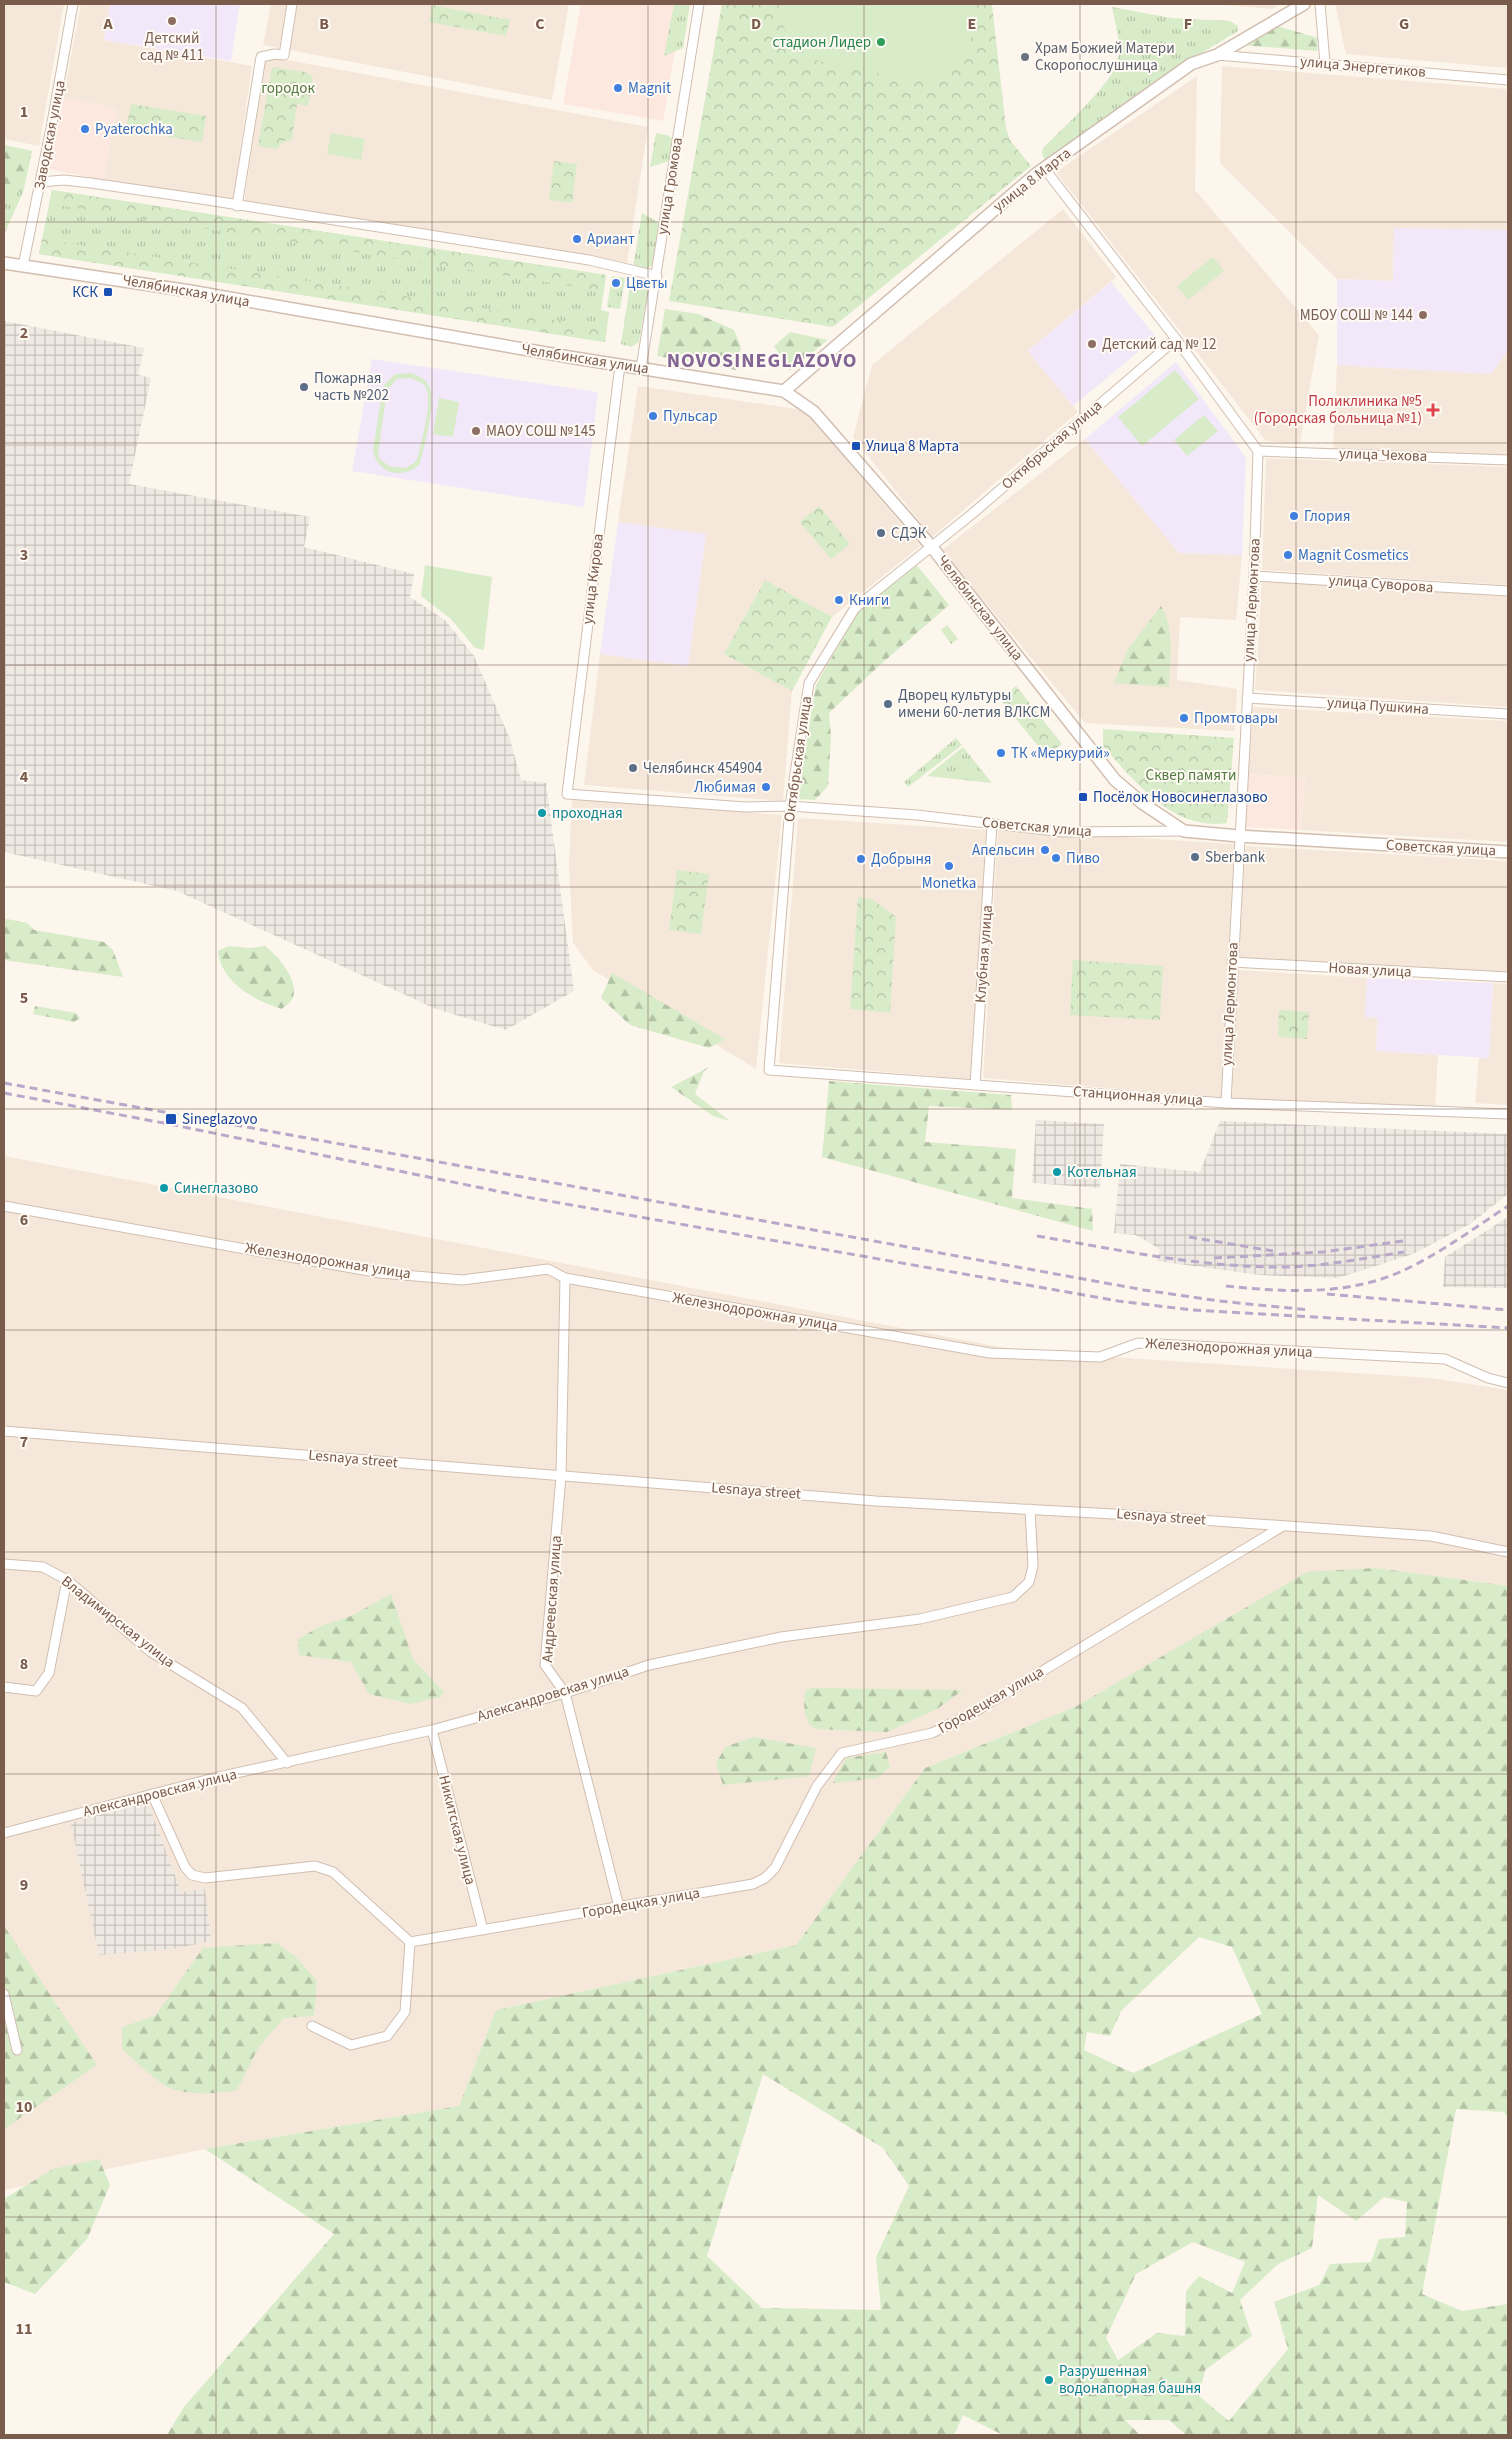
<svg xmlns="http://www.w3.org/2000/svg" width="1512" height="2439" viewBox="0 0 1512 2439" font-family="'Source Sans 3',sans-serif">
<defs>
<pattern id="industrial-grid" width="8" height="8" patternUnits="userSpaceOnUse" patternTransform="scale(1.25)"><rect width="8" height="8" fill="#efe9e4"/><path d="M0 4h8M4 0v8" fill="none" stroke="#c7c0bb"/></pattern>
<pattern id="grass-tufts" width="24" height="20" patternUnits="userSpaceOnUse" patternTransform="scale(1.25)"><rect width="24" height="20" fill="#d8ecc9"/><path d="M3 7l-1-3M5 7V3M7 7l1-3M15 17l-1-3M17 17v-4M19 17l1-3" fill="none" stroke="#b4c2a5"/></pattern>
<pattern id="forest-firs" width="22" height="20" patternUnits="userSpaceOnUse" patternTransform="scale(1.25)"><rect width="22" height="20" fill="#d8ecc9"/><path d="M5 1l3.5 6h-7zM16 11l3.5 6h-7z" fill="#b4c2a5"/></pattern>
<pattern id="park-crowns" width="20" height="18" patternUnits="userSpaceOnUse" patternTransform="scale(1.25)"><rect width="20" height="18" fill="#d8ecc9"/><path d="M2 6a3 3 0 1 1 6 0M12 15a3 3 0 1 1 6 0" fill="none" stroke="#b4c2a5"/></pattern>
</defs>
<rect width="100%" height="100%" fill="#fdf6ec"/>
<g fill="#f5e8da">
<path d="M4,4H64L39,146L4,139Z"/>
<path d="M81,4H110L104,40L252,66L233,200L103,180L117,108L63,98Z"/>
<path d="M271,4H569L552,100L263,45Z"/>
<path d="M1212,4H1279L1272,9Z"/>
<path d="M1335,4H1508V68L1346,54Z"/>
<path d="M266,56L648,127L627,263L244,202Z"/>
<path d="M1222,66L1508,89V230L1394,228L1393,281L1337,279L1220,163Z"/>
<path d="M1197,76L1195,190L1319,335L1300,443L1266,441L1056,172Z"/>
<path d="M1063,209L1116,277L1028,351L1078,412L932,537L853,437L872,365Z"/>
<path d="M1508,350V455L1333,450L1337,365L1491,374Z"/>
<path d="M638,386L804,410L920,546L832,617L765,580L724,654L792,691L783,801L584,785L600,654L688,666L706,535L618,522Z"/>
<path d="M1085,439L1179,553L1242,555L1236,620L1180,617L1177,680L1237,689L1235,731L1085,723L942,550Z"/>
<path d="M1266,458L1508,467V585L1262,570Z"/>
<path d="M1262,580L1508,596V707L1255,690Z"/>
<path d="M1253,707L1508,721V842L1301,830L1305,778L1249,774Z"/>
<path d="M572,798L782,815L756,1069L593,970L573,943L569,864Z"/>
<path d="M798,818L986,830L970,1079L779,1063Z"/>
<path d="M998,829L1234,844L1221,1097L983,1078Z"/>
<path d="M1246,846L1508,861V974L1238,959Z"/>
<path d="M1238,970L1367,978L1365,1017L1378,1018L1376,1051L1438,1055L1435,1107L1232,1099Z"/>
<path d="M1493,983L1508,984V1105L1475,1103L1479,1058H1489Z"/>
<path d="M4,1156L1021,1351L1431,1378L1508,1390V1586L1376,1568L1075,1707L925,1768L796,1945L496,2010L459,2106L205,2149L4,2190Z"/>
</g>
<g fill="#fde8e0">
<path d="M581,4H683L663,121L563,104Z"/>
<path d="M63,98L117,108L103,180L49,169Z"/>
<path d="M1249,774L1305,778L1301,830L1245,827Z"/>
</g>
<g fill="url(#industrial-grid)">
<path d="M4,321L144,348L138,375L151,378L129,484L310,517L304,547L414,574L410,597L445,620L474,656L510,739L521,780L546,783L574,991L506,1030L436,1009L177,891L4,852Z"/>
<path d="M1036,1120L1104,1124L1100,1188L1032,1183Z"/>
<path d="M1220,1121L1508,1134V1194L1470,1224L1413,1254L1338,1278L1260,1275L1157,1261L1160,1250L1150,1243L1135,1235L1114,1233L1120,1164L1200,1172Z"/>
<path d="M1508,1217V1288L1443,1287L1445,1257Z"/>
<path d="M147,1800L181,1892L205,1889L211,1941L173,1949L99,1955L71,1823Z"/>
</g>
<g fill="#f3e8fa">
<path d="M110,4H240L231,61L104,40Z"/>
<path d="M1394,228L1508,230V350L1491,374L1337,365V279L1393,281Z"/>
<path d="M1111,282L1156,337L1073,406L1028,351Z"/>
<path d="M372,359L598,392L584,507L352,471Z"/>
<path d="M1176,362L1246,458L1242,555L1179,553L1085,439Z"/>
<path d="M618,522L706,534L688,666L600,654Z"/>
<path d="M1367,978L1493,983L1489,1058L1376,1051L1378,1018L1365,1017Z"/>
</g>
<g fill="url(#grass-tufts)">
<path d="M674,4H690L683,48L664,56Z"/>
<path d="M1112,7L1171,18L1230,21L1238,26V31L1182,65L1048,161L1044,159L1042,153L1043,148C1062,129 1112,84 1118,60C1122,44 1115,24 1112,7Z"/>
<path d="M656,133L667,135L674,139L672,160L650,167Z"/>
<path d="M4,145L32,151L23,192L4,235Z"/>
<path d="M52,190L606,275L601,310L609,312L605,342L39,254Z"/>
<path d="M642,213L661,224L654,264L646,269L633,267Z"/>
<path d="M612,276L625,278L620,309L607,307Z"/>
<path d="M631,279L644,282L648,292L639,342L631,347L621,344Z"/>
<path d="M947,625L958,639L951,644L941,630Z"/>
<path d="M956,738L962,745L908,787L904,782Z"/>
<path d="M963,747L992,783L927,776Z"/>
</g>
<g fill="url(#forest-firs)" fill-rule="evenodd">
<path d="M1277,26L1318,38L1317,51L1240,45Z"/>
<path d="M4,145L32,151L23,192L4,189Z"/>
<path d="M665,309L698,314L734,330L741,347L736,370L657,356Z"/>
<path d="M790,332L828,340L790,370L774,346Z"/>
<path d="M916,564L949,605L881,664L829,713L831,736L828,786L815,800L797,799L816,685L858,612Z"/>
<path d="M1161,606C1175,629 1170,661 1169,687L1114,683L1128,649Z"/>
<path d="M7,919L27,923L34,930L104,942L113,950L123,977L4,960V920Z"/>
<path d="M229,946L250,948L265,946C278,956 299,980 293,998C291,1002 285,1006 282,1009C254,1001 221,982 218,951Z"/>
<path d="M612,973L725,1039L709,1048L630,1025L601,998Z"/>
<path d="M35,1006L76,1013L80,1018L74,1022L33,1014Z"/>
<path d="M709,1067L704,1071L695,1094L730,1121L713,1116L671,1087Z"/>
<path d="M829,1081L1011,1095L1012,1110L929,1106L925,1142L1016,1149L1012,1198L1092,1209L1093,1231L822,1157Z"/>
<path d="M1376,1568L1508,1586V2118L1504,2112L1456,2109L1422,2294L1462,2311L1508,2304V2435H1186L1169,2420H1125L1140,2435H1003L963,2415L954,2435H167L184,2407L334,2234L205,2149L459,2106L496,2010L796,1945L925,1768L1075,1707L1307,1572ZM1199,1937L1232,1947L1262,2014L1133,2073L1084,2050L1087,2032L1110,2036L1121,2011ZM763,2074L883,2148L909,2186L876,2257L881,2310L762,2308L707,2256ZM1318,2195L1356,2221L1384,2197L1407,2202L1405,2237L1379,2239L1371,2262L1330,2264L1319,2285L1274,2302L1288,2349L1229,2421L1199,2396L1205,2370L1252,2336L1240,2300L1278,2264L1312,2248ZM1193,2242L1245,2262L1232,2293L1199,2276L1186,2291L1185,2336L1157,2333L1118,2360L1106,2338L1136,2274Z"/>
<path d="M391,1594L413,1659L444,1692L441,1697L410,1704L369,1694L351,1662L299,1655L298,1639L321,1626L351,1616Z"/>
<path d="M813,1688L963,1690L937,1709L887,1732L816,1729C804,1724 802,1702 806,1690Z"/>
<path d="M754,1737L816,1748L809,1776L723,1785L716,1764L725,1747Z"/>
<path d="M886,1752L890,1767L878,1778L833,1783L846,1758Z"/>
<path d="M4,1926L97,2065L4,2129Z"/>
<path d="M276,1943L295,1956L317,1981L314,2016L284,2018L258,2048L237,2090C219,2094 180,2096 164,2085C149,2075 136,2061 122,2049V2027L155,2016L203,1948Z"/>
<path d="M99,2159L110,2185L87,2239L35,2294L4,2282V2199L53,2169Z"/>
</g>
<g fill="url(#park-crowns)">
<path d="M722,4H998L992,5L1006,128L1010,140L1031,166L833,327L669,301Z"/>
<path d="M432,5L510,20L506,36L429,22Z"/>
<path d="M272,67L305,72L313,77L308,106L297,104L292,140L284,141L277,149L258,146Z"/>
<path d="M131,104L206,116L202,142L126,130Z"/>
<path d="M554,161L577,164L572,203L549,200Z"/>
<path d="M52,190L606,275L603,291L49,204Z"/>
<path d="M42,239L607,328L605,342L39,254Z"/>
<path d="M819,506L850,544L831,559L800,522Z"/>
<path d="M765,580L832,617L792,691L724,654Z"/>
<path d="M1016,686L1062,744L1046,756L1000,699Z"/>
<path d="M1103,729L1234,738L1227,823C1173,831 1136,783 1103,746Z"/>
<path d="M677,870L709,874L701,934L669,930Z"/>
<path d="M858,897L872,899L896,917L890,1013L850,1009Z"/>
<path d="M1073,960L1163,966L1160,1020L1070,1015Z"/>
<path d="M1279,1010L1309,1012L1307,1039L1278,1037Z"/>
</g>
<g fill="#d8ecc9" fill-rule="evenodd">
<path d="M779,4H972C975,21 974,40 963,55C936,91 900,78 862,70C844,67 823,65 807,55C791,44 778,24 779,4Z"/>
<path d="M331,133L365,139L361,160L327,154Z"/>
<path d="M1213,257L1224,271L1188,300L1177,286Z"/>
<path d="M1175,370L1199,399L1142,446L1118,417Z"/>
<path d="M412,373C418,376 424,378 428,384C438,398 424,446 420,464C403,480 377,475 373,450L383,386L395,374ZM411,378C416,380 421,382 425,386C434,399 421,441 418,457L414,463L405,468L389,466L380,459L378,455L387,390L397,379Z"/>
<path d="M439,398L459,402L453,437L433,434Z"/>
<path d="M1204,415L1218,431L1187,456L1174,440Z"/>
<path d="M425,565L492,577L484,650L475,648L451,619L421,596Z"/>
</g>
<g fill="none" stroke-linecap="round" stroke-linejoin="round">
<defs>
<g id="minor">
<path d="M1320,4L1325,63"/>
<path d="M1217,55L1508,80"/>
<path d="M1044,168L1176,339L1258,451L1254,576L1226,1103"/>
<path d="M41,182L64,180L91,183L201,199L589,260L657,276"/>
<path d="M237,206L261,57L275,54L284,55L292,4"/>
<path d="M23,266L52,123L73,4"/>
<path d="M1176,339L972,514L855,608L809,683L790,806L769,1070L1226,1103L1508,1114"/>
<path d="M620,365L567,794L745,807L790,806L917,815L1064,832L1184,831"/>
<path d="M641,368L699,4"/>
<path d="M1258,451L1508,460"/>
<path d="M1254,576L1508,591"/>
<path d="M1247,698L1508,714"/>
<path d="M1232,962L1508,977"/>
<path d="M975,1085L992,824"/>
<path d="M4,1206L380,1273L462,1280L548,1269L565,1278L990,1353L1100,1357L1138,1343L1445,1359L1488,1378L1508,1383"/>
<path d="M565,1278L561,1476L545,1665L565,1693L619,1907"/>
<path d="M4,1431L876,1501L1114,1514L1431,1536L1508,1552"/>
<path d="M4,1564L43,1567L67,1580L151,1652L242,1708L287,1763"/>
<path d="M4,1687L36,1691L49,1673L67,1580"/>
<path d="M432,1730L483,1930"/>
<path d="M152,1794L185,1867L192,1875L205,1878L315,1866L333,1872L410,1942"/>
<path d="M4,1833L218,1777L432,1730L565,1693L649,1665L781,1637L920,1619L1013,1597L1029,1582L1033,1566L1030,1509"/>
<path d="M410,1942L753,1884L765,1878L775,1868L817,1786L842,1753L932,1733L976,1711L1283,1526"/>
<path d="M4,1994L17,2050"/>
<path d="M312,2026L351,2045L387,2036L405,2012L410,1942"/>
</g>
<g id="tertiary">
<path d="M4,263L190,291L575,358L784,391L814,412L931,546L1115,780L1142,803L1184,831L1239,836L1508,852"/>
<path d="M784,391L1036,174L1191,64L1217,55L1304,4"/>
</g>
</defs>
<use href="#minor" stroke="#d1beb0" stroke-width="11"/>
<use href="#tertiary" stroke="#d1beb0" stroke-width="14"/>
<use href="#minor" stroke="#fff" stroke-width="9"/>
<use href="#tertiary" stroke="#fff" stroke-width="11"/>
<g stroke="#b9a8c9" stroke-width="3" stroke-dasharray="8 5" stroke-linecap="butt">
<path d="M4,1083L1144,1290L1219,1301L1309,1310"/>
<path d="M4,1093L174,1125L526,1197L1118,1301L1192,1310L1508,1328"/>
<path d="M1037,1236C1115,1249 1193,1266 1272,1267C1316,1268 1360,1259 1404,1252"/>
<path d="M1189,1237L1273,1251"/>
<path d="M1214,1258L1323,1252L1403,1241"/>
<path d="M1226,1286C1284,1292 1345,1296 1400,1272C1438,1255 1473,1229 1508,1206"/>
<path d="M1327,1294L1508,1310"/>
</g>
</g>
<path fill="none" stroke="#7a5c4d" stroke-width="1" stroke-opacity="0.55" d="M216,4V2435M432,4V2435M648,4V2435M864,4V2435M1080,4V2435M1296,4V2435M4,222H1508M4,443H1508M4,665H1508M4,887H1508M4,1109H1508M4,1330H1508M4,1552H1508M4,1774H1508M4,1996H1508M4,2217H1508"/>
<g fill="#8d6e63" stroke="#fffaf3" stroke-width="2">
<circle cx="172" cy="21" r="5"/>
<circle cx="1423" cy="315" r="5"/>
<circle cx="1092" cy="344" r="5"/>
<circle cx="476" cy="431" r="5"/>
</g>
<circle fill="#2e9e5b" stroke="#fffaf3" stroke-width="2" cx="881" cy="42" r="5"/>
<circle fill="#6b7280" stroke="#fffaf3" stroke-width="2" cx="1025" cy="57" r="5"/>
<g fill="#3f7fe0" stroke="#fffaf3" stroke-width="2">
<circle cx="618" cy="88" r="5"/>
<circle cx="85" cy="129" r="5"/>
<circle cx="577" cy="239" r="5"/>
<circle cx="616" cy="283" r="5"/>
<circle cx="653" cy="416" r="5"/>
<circle cx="1294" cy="516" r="5"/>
<circle cx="1288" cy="555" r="5"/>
<circle cx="839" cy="600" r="5"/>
<circle cx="1184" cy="718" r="5"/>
<circle cx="1001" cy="753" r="5"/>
<circle cx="766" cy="787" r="5"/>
<circle cx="1045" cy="850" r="5"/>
<circle cx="1056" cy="858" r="5"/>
<circle cx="861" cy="859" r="5"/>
<circle cx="949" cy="866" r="5"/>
</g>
<g fill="#1a4fb4" stroke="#fffaf3" stroke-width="2">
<rect x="103" y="287" width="10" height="10" rx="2.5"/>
<rect x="851" y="441" width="10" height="10" rx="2.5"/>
<rect x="1078" y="792" width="10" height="10" rx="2.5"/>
<rect x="165" y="1113" width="12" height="12" rx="2.5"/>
</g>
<g fill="#5c6f8a" stroke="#fffaf3" stroke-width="2">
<circle cx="304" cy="387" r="5"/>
<circle cx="881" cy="533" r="5"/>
<circle cx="888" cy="704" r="5"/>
<circle cx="633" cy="768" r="5"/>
<circle cx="1195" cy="857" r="5"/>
</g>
<path fill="#e0444e" stroke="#fffaf3" stroke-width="2" d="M1430.5 402.5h5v5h5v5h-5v5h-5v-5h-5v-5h5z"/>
<g fill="#0f9aa8" stroke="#fffaf3" stroke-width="2">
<circle cx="542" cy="813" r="5"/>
<circle cx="1057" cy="1172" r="5"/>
<circle cx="164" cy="1188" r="5"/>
<circle cx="1049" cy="2380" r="5"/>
</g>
<g text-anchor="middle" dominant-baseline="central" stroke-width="4" stroke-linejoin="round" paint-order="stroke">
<g font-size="15" fill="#785e54" stroke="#fffaf3" text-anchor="start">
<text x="172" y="38" text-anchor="middle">Детский<tspan x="172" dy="17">сад № 411</tspan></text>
<text x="1413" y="315" text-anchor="end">МБОУ СОШ № 144</text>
<text x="1102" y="344">Детский сад № 12</text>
<text x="486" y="431">МАОУ СОШ №145</text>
</g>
<g font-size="15" fill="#27864d" stroke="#fffaf3" text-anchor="end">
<text x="871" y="42">стадион Лидер</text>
</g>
<g font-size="15" fill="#5b616d" stroke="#fffaf3" text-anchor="start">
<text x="1035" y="48">Храм Божией Матери<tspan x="1035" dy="17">Скоропослушница</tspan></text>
</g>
<g font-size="15" fill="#7a5c4d" stroke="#fffaf3">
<text transform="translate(1363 67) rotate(5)">улица Энергетиков</text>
<text transform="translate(50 135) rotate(-79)">Заводская улица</text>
<text transform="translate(1032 180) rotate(-38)">улица 8 Марта</text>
<text transform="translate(670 186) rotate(-81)">улица Громова</text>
<text transform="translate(186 291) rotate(10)">Челябинская улица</text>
<text transform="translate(585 359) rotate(9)">Челябинская улица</text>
<text transform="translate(1052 445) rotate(-41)">Октябрьская улица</text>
<text transform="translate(1383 455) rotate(2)">улица Чехова</text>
<text transform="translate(593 579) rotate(-83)">улица Кирова</text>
<text transform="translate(1381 584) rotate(4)">улица Суворова</text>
<text transform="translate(1252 600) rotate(-87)">улица Лермонтова</text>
<text transform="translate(980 608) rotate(52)">Челябинская улица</text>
<text transform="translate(1378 706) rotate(4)">улица Пушкина</text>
<text transform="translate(798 759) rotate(-82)">Октябрьская улица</text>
<text transform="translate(1037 827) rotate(5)">Советская улица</text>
<text transform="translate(1441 848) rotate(3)">Советская улица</text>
<text transform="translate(984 954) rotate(-86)">Клубная улица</text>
<text transform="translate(1370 970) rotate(3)">Новая улица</text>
<text transform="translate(1230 1004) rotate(-87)">улица Лермонтова</text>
<text transform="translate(1138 1096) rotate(4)">Станционная улица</text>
<text transform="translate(328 1261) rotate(9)">Железнодорожная улица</text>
<text transform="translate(755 1312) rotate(10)">Железнодорожная улица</text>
<text transform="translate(1229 1348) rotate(3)">Железнодорожная улица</text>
<text transform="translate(353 1459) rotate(5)">Lesnaya street</text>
<text transform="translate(756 1491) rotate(4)">Lesnaya street</text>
<text transform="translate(1161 1517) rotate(4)">Lesnaya street</text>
<text transform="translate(552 1599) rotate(-86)">Андреевская улица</text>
<text transform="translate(118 1622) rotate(38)">Владимирская улица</text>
<text transform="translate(553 1694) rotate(-17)">Александровская улица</text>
<text transform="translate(991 1700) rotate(-30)">Городецкая улица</text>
<text transform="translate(160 1793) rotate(-14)">Александровская улица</text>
<text transform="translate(457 1830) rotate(76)">Никитская улица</text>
<text transform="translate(641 1903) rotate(-10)">Городецкая улица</text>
</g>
<g font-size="15" fill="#537a41" stroke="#fffaf3">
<text x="288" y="88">городок</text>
<text x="1191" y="775">Сквер памяти</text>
</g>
<g font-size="15" fill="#366cbe" stroke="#fffaf3" text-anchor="start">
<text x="628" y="88">Magnit</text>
<text x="95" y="129">Pyaterochka</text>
<text x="587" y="239">Ариант</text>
<text x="626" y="283">Цветы</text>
<text x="663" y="416">Пульсар</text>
<text x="1304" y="516">Глория</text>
<text x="1298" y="555">Magnit Cosmetics</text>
<text x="849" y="600">Книги</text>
<text x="1194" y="718">Промтовары</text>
<text x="1011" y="753">ТК «Меркурий»</text>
<text x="756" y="787" text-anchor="end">Любимая</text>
<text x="1035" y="850" text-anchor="end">Апельсин</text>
<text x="1066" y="858">Пиво</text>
<text x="871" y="859">Добрыня</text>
<text x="949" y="883" text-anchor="middle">Monetka</text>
</g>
<g font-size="15" fill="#164399" stroke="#fffaf3" text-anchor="start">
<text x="98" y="292" text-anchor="end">КСК</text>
<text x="866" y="446">Улица 8 Марта</text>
<text x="1093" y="797">Посёлок Новосинеглазово</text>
<text x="182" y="1119">Sineglazovo</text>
</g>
<g font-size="15" fill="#4e5e75" stroke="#fffaf3" text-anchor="start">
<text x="314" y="378">Пожарная<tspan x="314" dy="17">часть №202</tspan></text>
<text x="891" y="533">СДЭК</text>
<text x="898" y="695">Дворец культуры<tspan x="898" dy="17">имени 60-летия ВЛКСМ</tspan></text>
<text x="643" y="768">Челябинск 454904</text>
<text x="1205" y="857">Sberbank</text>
</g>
<g font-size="15" fill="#be3a42" stroke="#fffaf3" text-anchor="end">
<text x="1422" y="401">Поликлиника №5<tspan x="1422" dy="17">(Городская больница №1)</tspan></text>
</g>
<g font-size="15" fill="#0d838f" stroke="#fffaf3" text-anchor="start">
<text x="552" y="813">проходная</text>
<text x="1067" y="1172">Котельная</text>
<text x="174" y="1188">Синеглазово</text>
<text x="1059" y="2371">Разрушенная<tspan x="1059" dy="17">водонапорная башня</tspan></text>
</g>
<g font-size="20" font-weight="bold" letter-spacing="1" fill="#846695" stroke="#fffaf3">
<text x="762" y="361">NOVOSINEGLAZOVO</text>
</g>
</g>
<g font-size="16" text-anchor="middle" font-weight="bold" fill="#7a5c4d" stroke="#fffaf3" stroke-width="4" stroke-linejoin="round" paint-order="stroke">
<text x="108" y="29">A</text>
<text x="324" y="29">B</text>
<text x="540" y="29">C</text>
<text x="756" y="29">D</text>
<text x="972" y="29">E</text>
<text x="1188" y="29">F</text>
<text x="1404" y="29">G</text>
<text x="24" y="117">1</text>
<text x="24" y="338">2</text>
<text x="24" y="560">3</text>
<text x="24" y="782">4</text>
<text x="24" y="1003">5</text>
<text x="24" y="1225">6</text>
<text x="24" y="1447">7</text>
<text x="24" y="1669">8</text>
<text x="24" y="1890">9</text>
<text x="24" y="2112">10</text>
<text x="24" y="2334">11</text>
</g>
<rect width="1512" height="2439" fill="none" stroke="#7a5c4d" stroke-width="10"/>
</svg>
